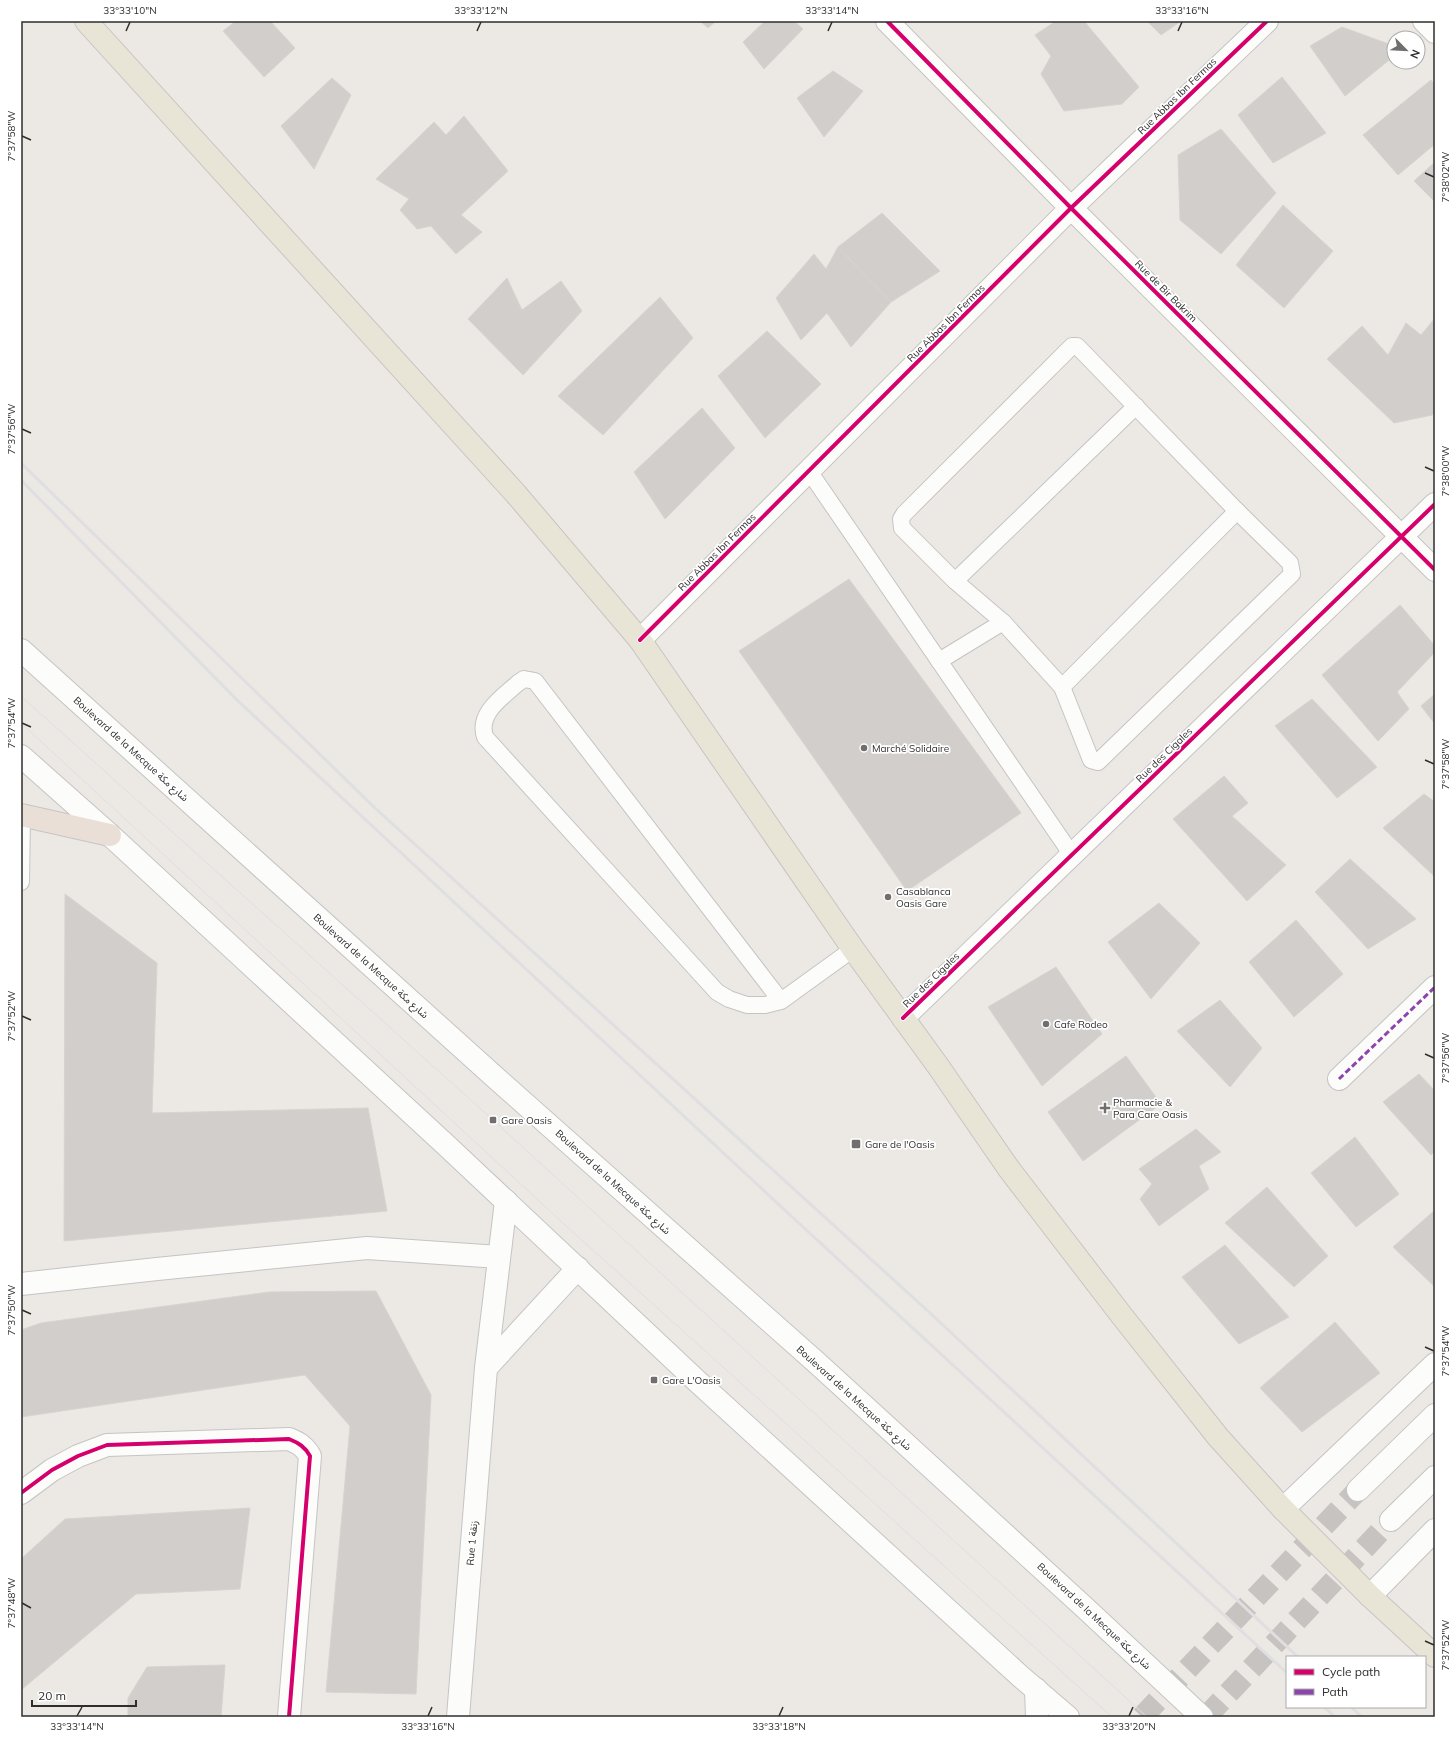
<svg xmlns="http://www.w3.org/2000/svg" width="1456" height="1738" viewBox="0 0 1456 1738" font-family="Mulish,'Noto Sans Arabic',sans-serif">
<rect width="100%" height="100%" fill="#ece8e4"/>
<g fill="#d1cecb" stroke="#d7d4d0">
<path d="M236,21H270L295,48L264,77L223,31Z"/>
<path d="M700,21H716L708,28Z"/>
<path d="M765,21H794L803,29L764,69L743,42Z"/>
<path d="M1056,21H1084L1139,87L1122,104L1064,111L1041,74L1051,56L1035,35Z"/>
<path d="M1147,21H1181L1161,35Z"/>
<path d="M1342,27L1394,46V56L1345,96L1310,46Z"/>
<path d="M833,71L863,91L824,137L797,98Z"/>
<path d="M1282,77L1326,133L1273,163L1238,115Z"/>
<path d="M332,78L351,95L314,169L281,126Z"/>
<path d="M1431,80L1435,85V144L1398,175L1363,135Z"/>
<path d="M464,116L508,171L461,215L482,232L456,254L431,226L417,229L400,210L409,199L376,179L434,122L446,135Z"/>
<path d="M1221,129L1276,193L1221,254L1180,220L1178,155Z"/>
<path d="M1435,162V202L1414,181Z"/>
<path d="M1283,205L1333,251L1284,308L1236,265Z"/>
<path d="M882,213L940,271L891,302L838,247Z"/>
<path d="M838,247L891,302L851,347L827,313L801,340L776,298L814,254L826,269Z"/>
<path d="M507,278L522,310L561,281L582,311L523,375L468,319Z"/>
<path d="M660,297L693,338L603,435L558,396Z"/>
<path d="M1435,318V413L1432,415L1394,423L1327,359L1362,326L1388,355L1406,323L1421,335Z"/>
<path d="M767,331L821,384L765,438L718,376Z"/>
<path d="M702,408L735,448L665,519L634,472Z"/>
<path d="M849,579L1021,813L907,891L739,651Z"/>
<path d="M1400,605L1435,646V652L1397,692L1409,709L1378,741L1322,675Z"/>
<path d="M1435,694V724L1421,706Z"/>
<path d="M1312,699L1377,767L1337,798L1275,726Z"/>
<path d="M1224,776L1248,803L1232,816L1286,865L1247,901L1173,819Z"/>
<path d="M1424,794L1435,802V877L1383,828Z"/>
<path d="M1350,859L1416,919L1368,949L1315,892Z"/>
<path d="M65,894L157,963L152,1113L368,1108L387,1211L64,1241Z"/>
<path d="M1159,903L1200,943L1151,999L1108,942Z"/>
<path d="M1296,920L1343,974L1294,1017L1249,962Z"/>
<path d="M1056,967L1102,1034L1042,1086L988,1007Z"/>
<path d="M1220,1000L1262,1048L1230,1087L1177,1031Z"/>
<path d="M1126,1056L1161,1104L1083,1161L1048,1112Z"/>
<path d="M1419,1074L1435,1091V1151L1431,1155L1383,1102Z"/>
<path d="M1196,1129L1221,1152L1199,1166L1209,1189L1159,1226L1140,1199L1152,1184L1139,1169Z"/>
<path d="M1355,1137L1399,1194L1356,1227L1311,1173Z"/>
<path d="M1267,1187L1328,1256L1294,1287L1225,1223Z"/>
<path d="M1435,1210V1287L1393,1247Z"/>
<path d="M1225,1245L1289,1317L1239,1344L1182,1277Z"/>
<path d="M376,1291L431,1395L416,1694L326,1692L350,1426L305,1375L21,1417V1330L41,1323L269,1292Z"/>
<path d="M1335,1322L1380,1373L1302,1432L1260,1388Z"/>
<path d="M250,1508L240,1589L136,1594L21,1690V1559L65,1519Z"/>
<path d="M225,1665L221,1717H128V1698L147,1667Z"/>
</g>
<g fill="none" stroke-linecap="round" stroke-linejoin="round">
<g stroke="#c6c3c0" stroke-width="22" stroke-dasharray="22 11" stroke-linecap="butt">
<path d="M1142,1717L1358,1490"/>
<path d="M1206,1717L1391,1520"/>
</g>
<defs>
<g id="lane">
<path d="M1072,346H1077L1081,350L1237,511L1290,563L1292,574L1098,762L1091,760L1062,687L1003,622L955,581L902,528L901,519L904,514Z"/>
<path d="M809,471L1072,855"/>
<path d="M955,581L1136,406"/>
<path d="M939,661L1003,622"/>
<path d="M1062,687L1237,511"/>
<path d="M21,882L22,815"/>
<path d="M781,1001L535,681L524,679L518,683C503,697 477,713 485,737L717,992L729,999L747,1005H765L781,1001L853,949"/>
</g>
<g id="street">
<path d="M887,21L1071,208L1435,570"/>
<path d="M1424,21L1435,32"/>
<path d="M640,640L1071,208L1267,21"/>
<path d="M903,1018L1435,504"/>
<path d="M1339,1079L1435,987"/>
<path d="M21,1284L157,1269L367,1248L499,1257"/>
<path d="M486,1368L578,1268"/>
<path d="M21,1493L52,1470L78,1456L107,1445L289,1439C299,1443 305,1447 310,1456L289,1717"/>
<path d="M458,1717L486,1368L506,1201"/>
</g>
<g id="secondary">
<path d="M21,650L497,1079L817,1363L1083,1606L1202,1717"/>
<path d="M21,756L110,835L447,1146L698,1382L1020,1676L1068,1717"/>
<path d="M1358,1490L1435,1415"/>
<path d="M1283,1509L1435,1364"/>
<path d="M1391,1520L1435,1477"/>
<path d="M1370,1596L1435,1530"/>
<path d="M1036,1689L1037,1717"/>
</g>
<path id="primary" d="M86,21L516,494L640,640L853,949L938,1066L1009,1169L1122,1316L1218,1437L1283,1509L1370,1596L1435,1656"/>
<path id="highway" d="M21,815L110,835"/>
</defs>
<use href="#lane" stroke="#c5c4c5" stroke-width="18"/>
<use href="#street" stroke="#c5c4c5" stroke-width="24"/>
<use href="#secondary" stroke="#c5c4c5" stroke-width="24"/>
<use href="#primary" stroke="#c6c5c4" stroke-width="24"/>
<use href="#highway" stroke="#c6c5c4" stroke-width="24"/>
<use href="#lane" stroke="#fcfcfb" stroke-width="16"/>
<use href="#street" stroke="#fcfcfb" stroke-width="22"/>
<use href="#secondary" stroke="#fcfcfb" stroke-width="22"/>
<use href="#primary" stroke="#e8e4d6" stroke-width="22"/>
<use href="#highway" stroke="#eadfd6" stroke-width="22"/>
<g stroke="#dfdfe1" stroke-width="1">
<path d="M21,696L493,1120L1147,1717"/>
<path d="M21,723L564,1224L1112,1717"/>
</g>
<g stroke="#dfdfe1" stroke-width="3">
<path d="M21,463L375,808L929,1312L1298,1657"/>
<path d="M21,480L237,700L789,1214L1287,1673"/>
<path d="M1324,1707L1335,1717"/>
<path d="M1351,1707L1362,1717"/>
</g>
<path stroke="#8e44ad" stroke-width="3" stroke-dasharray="6 3" stroke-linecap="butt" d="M1339,1079L1435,987"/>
<defs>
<g id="cycleway">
<path d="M887,21L1071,208L1435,570"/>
<path d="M640,640L1071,208L1267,21"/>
<path d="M903,1018L1435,504"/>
<path d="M21,1493L52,1470L78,1456L107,1445L289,1439C299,1443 305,1447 310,1456L289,1717"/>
</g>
</defs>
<use href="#cycleway" stroke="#fff" stroke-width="6"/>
<use href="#cycleway" stroke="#d6006c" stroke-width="4"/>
</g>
<path fill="none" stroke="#2e2e2e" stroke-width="1.5" d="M126,31L130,22M477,31L481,22M828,31L832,22M1178,31L1182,22M22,136L31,140M1425,173L1434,177M22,429L31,433M1425,467L1434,471M22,723L31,727M1425,760L1434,764M22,1016L31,1020M1425,1054L1434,1058M22,1310L31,1314M1425,1347L1434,1351M22,1603L31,1608M1425,1641L1434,1645M77,1716L82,1707M428,1716L432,1707M779,1716L783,1707M1129,1716L1133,1707"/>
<g fill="#706f6e" stroke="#fff" stroke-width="1.5">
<circle cx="864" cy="748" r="4"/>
<circle cx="888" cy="897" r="4"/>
<circle cx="1046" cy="1024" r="4"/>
<path d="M1103 1102h4v4h4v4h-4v4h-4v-4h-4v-4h4z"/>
<rect x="489" y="1116" width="8" height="8" rx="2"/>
<rect x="851" y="1139" width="10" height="10" rx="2"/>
<rect x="650" y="1376" width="8" height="8" rx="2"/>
</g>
<g text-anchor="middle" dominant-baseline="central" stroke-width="3.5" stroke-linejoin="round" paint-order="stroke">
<g font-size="10" fill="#2e2e2e" stroke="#fff">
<text transform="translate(1177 96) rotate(-44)">Rue Abbas Ibn Fermas</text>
<text transform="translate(1166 291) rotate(45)">Rue de Bir Bakrim</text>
<text transform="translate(946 323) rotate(-45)">Rue Abbas Ibn Fermas</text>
<text transform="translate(717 552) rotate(-45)">Rue Abbas Ibn Fermas</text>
<text transform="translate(131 749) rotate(42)">Boulevard de la Mecque شارع مكة</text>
<text transform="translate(1164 755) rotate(-44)">Rue des Cigales</text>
<text transform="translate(371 966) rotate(42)">Boulevard de la Mecque شارع مكة</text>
<text transform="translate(931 980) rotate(-44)">Rue des Cigales</text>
<text transform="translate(613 1182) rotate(42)">Boulevard de la Mecque شارع مكة</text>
<text transform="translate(854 1398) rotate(42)">Boulevard de la Mecque شارع مكة</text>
<text transform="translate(472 1543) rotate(-85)">Rue 1 زنقة</text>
<text transform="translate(1094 1616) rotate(43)">Boulevard de la Mecque شارع مكة</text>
</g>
<g font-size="10" fill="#2e2e2e" stroke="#fff" text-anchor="start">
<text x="872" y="748">Marché Solidaire</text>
<text x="896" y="891">Casablanca<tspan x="896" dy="12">Oasis Gare</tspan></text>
<text x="1054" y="1024">Cafe Rodeo</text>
<text x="1113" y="1102">Pharmacie &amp;<tspan x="1113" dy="12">Para Care Oasis</tspan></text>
<text x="501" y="1120">Gare Oasis</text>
<text x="865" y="1144">Gare de l'Oasis</text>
<text x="662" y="1380">Gare L'Oasis</text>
</g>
</g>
<rect width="1456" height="1738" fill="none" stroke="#ffffff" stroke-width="44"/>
<rect x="1286" y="1656" width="140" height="52" fill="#ffffff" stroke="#ababab"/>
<rect x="1294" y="1669" width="20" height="6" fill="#d6006c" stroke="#ababab"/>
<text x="1322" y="1676" font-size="12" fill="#2e2e2e">Cycle path</text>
<rect x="1294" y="1689" width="20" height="6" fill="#8e44ad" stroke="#ababab"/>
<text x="1322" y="1696" font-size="12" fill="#2e2e2e">Path</text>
<g transform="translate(1406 50) rotate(114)"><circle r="19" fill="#ffffff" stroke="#ababab"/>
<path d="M0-3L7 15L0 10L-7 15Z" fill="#706f6e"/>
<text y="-6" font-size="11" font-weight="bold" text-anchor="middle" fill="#2e2e2e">N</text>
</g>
<path d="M32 1700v6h104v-6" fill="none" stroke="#2e2e2e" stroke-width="2"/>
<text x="38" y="1700" font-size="12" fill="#2e2e2e" stroke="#ffffff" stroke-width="3" paint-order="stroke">20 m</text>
<rect x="22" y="22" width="1412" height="1694" fill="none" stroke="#2e2e2e" stroke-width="1.5"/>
<g font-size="10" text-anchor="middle" fill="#2e2e2e">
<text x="130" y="14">33°33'10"N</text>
<text x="481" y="14">33°33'12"N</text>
<text x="832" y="14">33°33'14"N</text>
<text x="1182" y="14">33°33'16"N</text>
<text transform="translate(11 136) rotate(-90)" y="4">7°37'58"W</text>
<text transform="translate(1445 177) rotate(-90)" y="4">7°38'02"W</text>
<text transform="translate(11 429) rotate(-90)" y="4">7°37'56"W</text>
<text transform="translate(1445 471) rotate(-90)" y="4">7°38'00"W</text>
<text transform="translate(11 723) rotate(-90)" y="4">7°37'54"W</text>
<text transform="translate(1445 764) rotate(-90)" y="4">7°37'58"W</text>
<text transform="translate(11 1016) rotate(-90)" y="4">7°37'52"W</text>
<text transform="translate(1445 1058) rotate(-90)" y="4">7°37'56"W</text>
<text transform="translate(11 1310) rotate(-90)" y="4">7°37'50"W</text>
<text transform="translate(1445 1351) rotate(-90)" y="4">7°37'54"W</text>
<text transform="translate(11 1603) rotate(-90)" y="4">7°37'48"W</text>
<text transform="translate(1445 1645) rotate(-90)" y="4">7°37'52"W</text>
<text x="77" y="1730">33°33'14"N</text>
<text x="428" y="1730">33°33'16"N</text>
<text x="779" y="1730">33°33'18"N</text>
<text x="1129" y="1730">33°33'20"N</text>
</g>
</svg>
